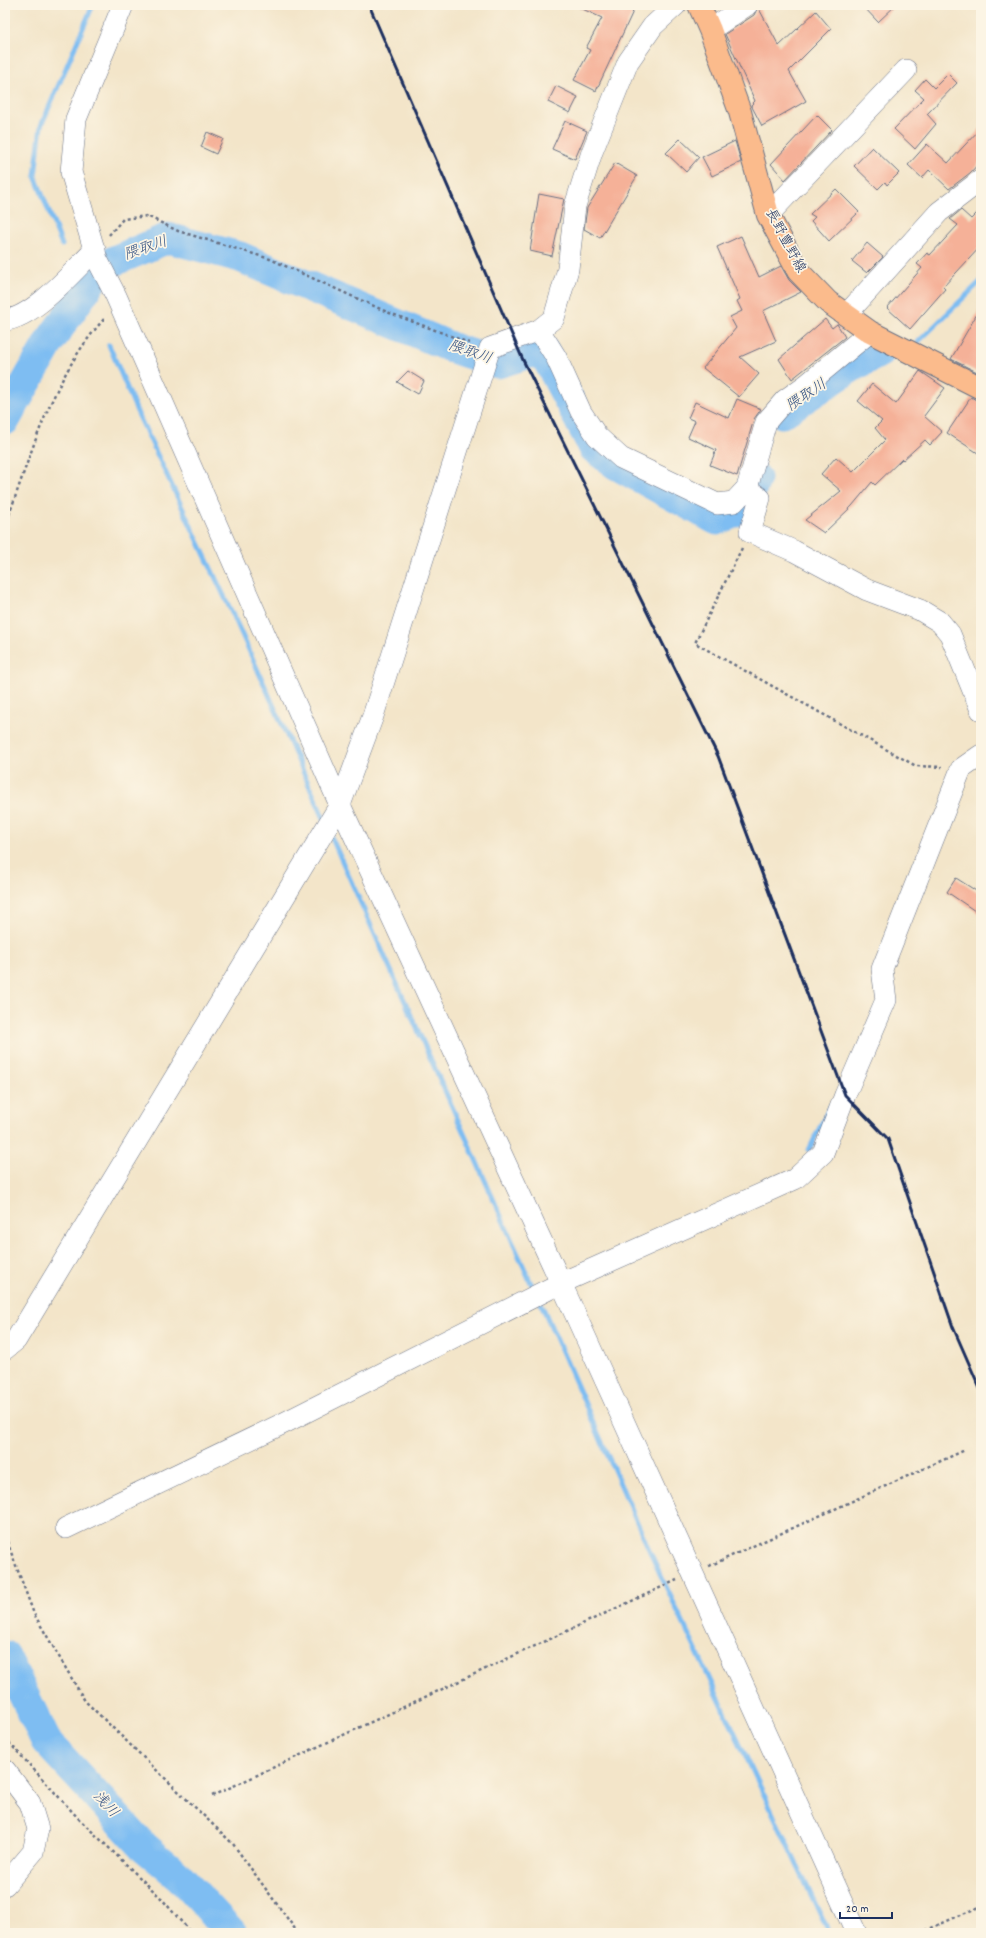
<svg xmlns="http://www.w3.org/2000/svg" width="986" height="1938" viewBox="0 0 986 1938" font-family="Dekko,'Klee One',sans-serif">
<rect width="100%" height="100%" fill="#fcf5e5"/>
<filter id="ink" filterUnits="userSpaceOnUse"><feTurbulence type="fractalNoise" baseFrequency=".025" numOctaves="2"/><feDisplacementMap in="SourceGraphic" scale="8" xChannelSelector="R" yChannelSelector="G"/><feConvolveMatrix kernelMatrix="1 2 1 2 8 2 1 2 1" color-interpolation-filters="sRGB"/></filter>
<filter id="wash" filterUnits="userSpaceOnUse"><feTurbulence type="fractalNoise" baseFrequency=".012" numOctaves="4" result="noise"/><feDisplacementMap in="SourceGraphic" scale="16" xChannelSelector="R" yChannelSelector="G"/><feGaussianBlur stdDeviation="0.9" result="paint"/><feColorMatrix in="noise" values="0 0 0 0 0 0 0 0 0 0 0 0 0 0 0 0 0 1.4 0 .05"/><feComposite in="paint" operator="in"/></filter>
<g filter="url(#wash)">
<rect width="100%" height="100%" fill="#f3e5c9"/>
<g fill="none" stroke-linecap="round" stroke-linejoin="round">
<g stroke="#7ebdf2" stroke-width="5">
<path d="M62,245L35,176L41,126L93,5"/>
<path d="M918,342L981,281"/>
<path d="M109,345L138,414L235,619L325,821"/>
<path d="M329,832L535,1292"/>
<path d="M809,1150L830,1106"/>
<path d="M539,1299L655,1563L829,1933"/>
</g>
<g stroke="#7ebdf2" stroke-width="31">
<path d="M782,413L850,368L880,352"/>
<path d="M5,420L50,341L93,279L107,264L168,238L240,257L455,349L498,363L542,349L594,448L617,465L717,520C745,508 745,507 756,478"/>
<path d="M5,1656L46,1741L142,1845L179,1876L232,1933"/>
</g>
</g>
<g id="blocks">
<g fill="#f5b198">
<path d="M574,5H636L596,91L574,80L590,50L586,48L602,18Z"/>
<path d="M862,5H896L878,22Z"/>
<path d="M758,7L779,46L816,11L831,29L789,71L806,101L762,126L751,105L755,101L725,34L754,15Z"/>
<path d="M948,74L957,83L927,114L936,124L915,149L894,129L924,98L915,90L925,79L934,88Z"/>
<path d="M556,86L578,97L570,113L548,102Z"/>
<path d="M817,115L832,130L785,180L771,164Z"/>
<path d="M565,121L587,131L575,159L552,149Z"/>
<path d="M981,128V161L970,173L949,189L929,170L922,178L908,165L927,144L948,163Z"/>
<path d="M207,132L223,139L216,154L201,147Z"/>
<path d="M680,139L699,157L686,172L666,153Z"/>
<path d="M735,141L741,162L712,176L702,157Z"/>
<path d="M872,147L899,173L887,185L885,182L878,189L854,166Z"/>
<path d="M615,163L637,176L600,238L584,229L587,208Z"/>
<path d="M836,189L859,212L829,241L811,221L815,217L810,214Z"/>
<path d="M539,194L564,199L552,256L530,251Z"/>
<path d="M981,209V246L943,287L945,289L910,329L887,308L922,268L917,264L927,253L930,255L958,225L950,219L961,210L971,219Z"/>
<path d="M741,236L759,277L781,266L789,280L801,292L763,311L776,341L740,357L759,374L739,397L703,368L736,328L730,317L742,311L737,301L740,299L717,247Z"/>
<path d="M867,243L883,257L867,273L852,261Z"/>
<path d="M981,307V374L951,359Z"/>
<path d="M825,319L832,328L837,324L845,337L792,379L779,359Z"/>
<path d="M408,371L424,381L418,394L397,382Z"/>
<path d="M920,371L945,388L924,416L942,432L930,445L925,440L903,460L902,459L875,485L872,482L852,506L824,533L805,520L841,491L821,474L836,457L853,472L885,440L875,428L882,421L858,401L872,384L896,404Z"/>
<path d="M971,397L981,403V455L947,433Z"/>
<path d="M737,399L761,409L754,419L737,476L710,465L716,450L688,437L695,421L688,418L695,402L729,418Z"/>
<path d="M956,878L981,894V915L947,892Z"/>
</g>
</g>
</g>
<g filter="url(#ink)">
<use href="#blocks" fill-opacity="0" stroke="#676f83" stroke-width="1"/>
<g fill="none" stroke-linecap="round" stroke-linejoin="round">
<defs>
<g id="minor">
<path d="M123,5L76,119L71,172L97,259L116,296L340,805L561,1283L856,1933"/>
<path d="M710,30L747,5"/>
<path d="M768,215L906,70"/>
<path d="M846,315L939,212L981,180"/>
<path d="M5,320C34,318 74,270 95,250"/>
<path d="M539,330L556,357L581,412L597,436L621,458L717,504L734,502L747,488L760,498L750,532L794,551L867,590L920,610L940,622L950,634L981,710"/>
<path d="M747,488L766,422L785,400L806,385L870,332"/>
<path d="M5,1349L16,1340L340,805L373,716L490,348L539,330L554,318L568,269L575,206L592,152L628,62L653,26L676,5"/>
<path d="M66,1528L284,1423L561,1283L795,1179L823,1153L845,1095L886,1000L882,969L961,769L981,755"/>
<path d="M5,1770L30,1803L38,1829L33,1852L5,1885"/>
</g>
<path id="major" d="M699,5L710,30L740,112L768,215L798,271L828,302L870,332L981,388"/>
</defs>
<use href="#minor" stroke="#676f83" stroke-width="22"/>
<use href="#major" stroke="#676f83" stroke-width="24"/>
<g stroke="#676f83" stroke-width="2.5" stroke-dasharray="3 3" stroke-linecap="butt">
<path d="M109,235L123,219L147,216L178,231L270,259L387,312L472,344"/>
<path d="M5,526C31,454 52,376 105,318"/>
<path d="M742,548L695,643L916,766L942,767"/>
<path d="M5,1536L34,1614L85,1701L233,1844L298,1933"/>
<path d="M709,1566L965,1450"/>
<path d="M5,1738L79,1819L161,1898L191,1933"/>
<path d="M212,1796L677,1580"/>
<path d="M920,1933L981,1906"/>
</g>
<use href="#minor" stroke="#fff" stroke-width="21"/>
<use href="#major" stroke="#fbbb8c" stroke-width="22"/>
<path stroke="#1b2f5e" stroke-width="3" d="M369,5L523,360L718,756L845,1095L888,1139L953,1327L981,1391"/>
</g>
</g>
<g text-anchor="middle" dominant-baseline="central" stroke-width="3.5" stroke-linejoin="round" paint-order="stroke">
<g font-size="14" fill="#1b2f5e" stroke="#fcf5e5">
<text transform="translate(785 241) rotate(62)">長野豊野線</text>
</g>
<g font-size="15" font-style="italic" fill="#345283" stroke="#fcf5e5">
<text transform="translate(146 249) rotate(-19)">隈取川</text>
<text transform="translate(470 353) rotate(19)">隈取川</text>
<text transform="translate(807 396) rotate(-34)">隈取川</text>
<text transform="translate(105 1805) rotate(47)">浅川</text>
</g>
</g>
<rect width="986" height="1938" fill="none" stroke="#fcf5e5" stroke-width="20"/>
<path d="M840 1912v6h52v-6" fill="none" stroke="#1b2f5e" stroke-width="2"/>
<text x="846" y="1912" font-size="12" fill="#1b2f5e" stroke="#fcf5e5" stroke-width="3" paint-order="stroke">20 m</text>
</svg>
